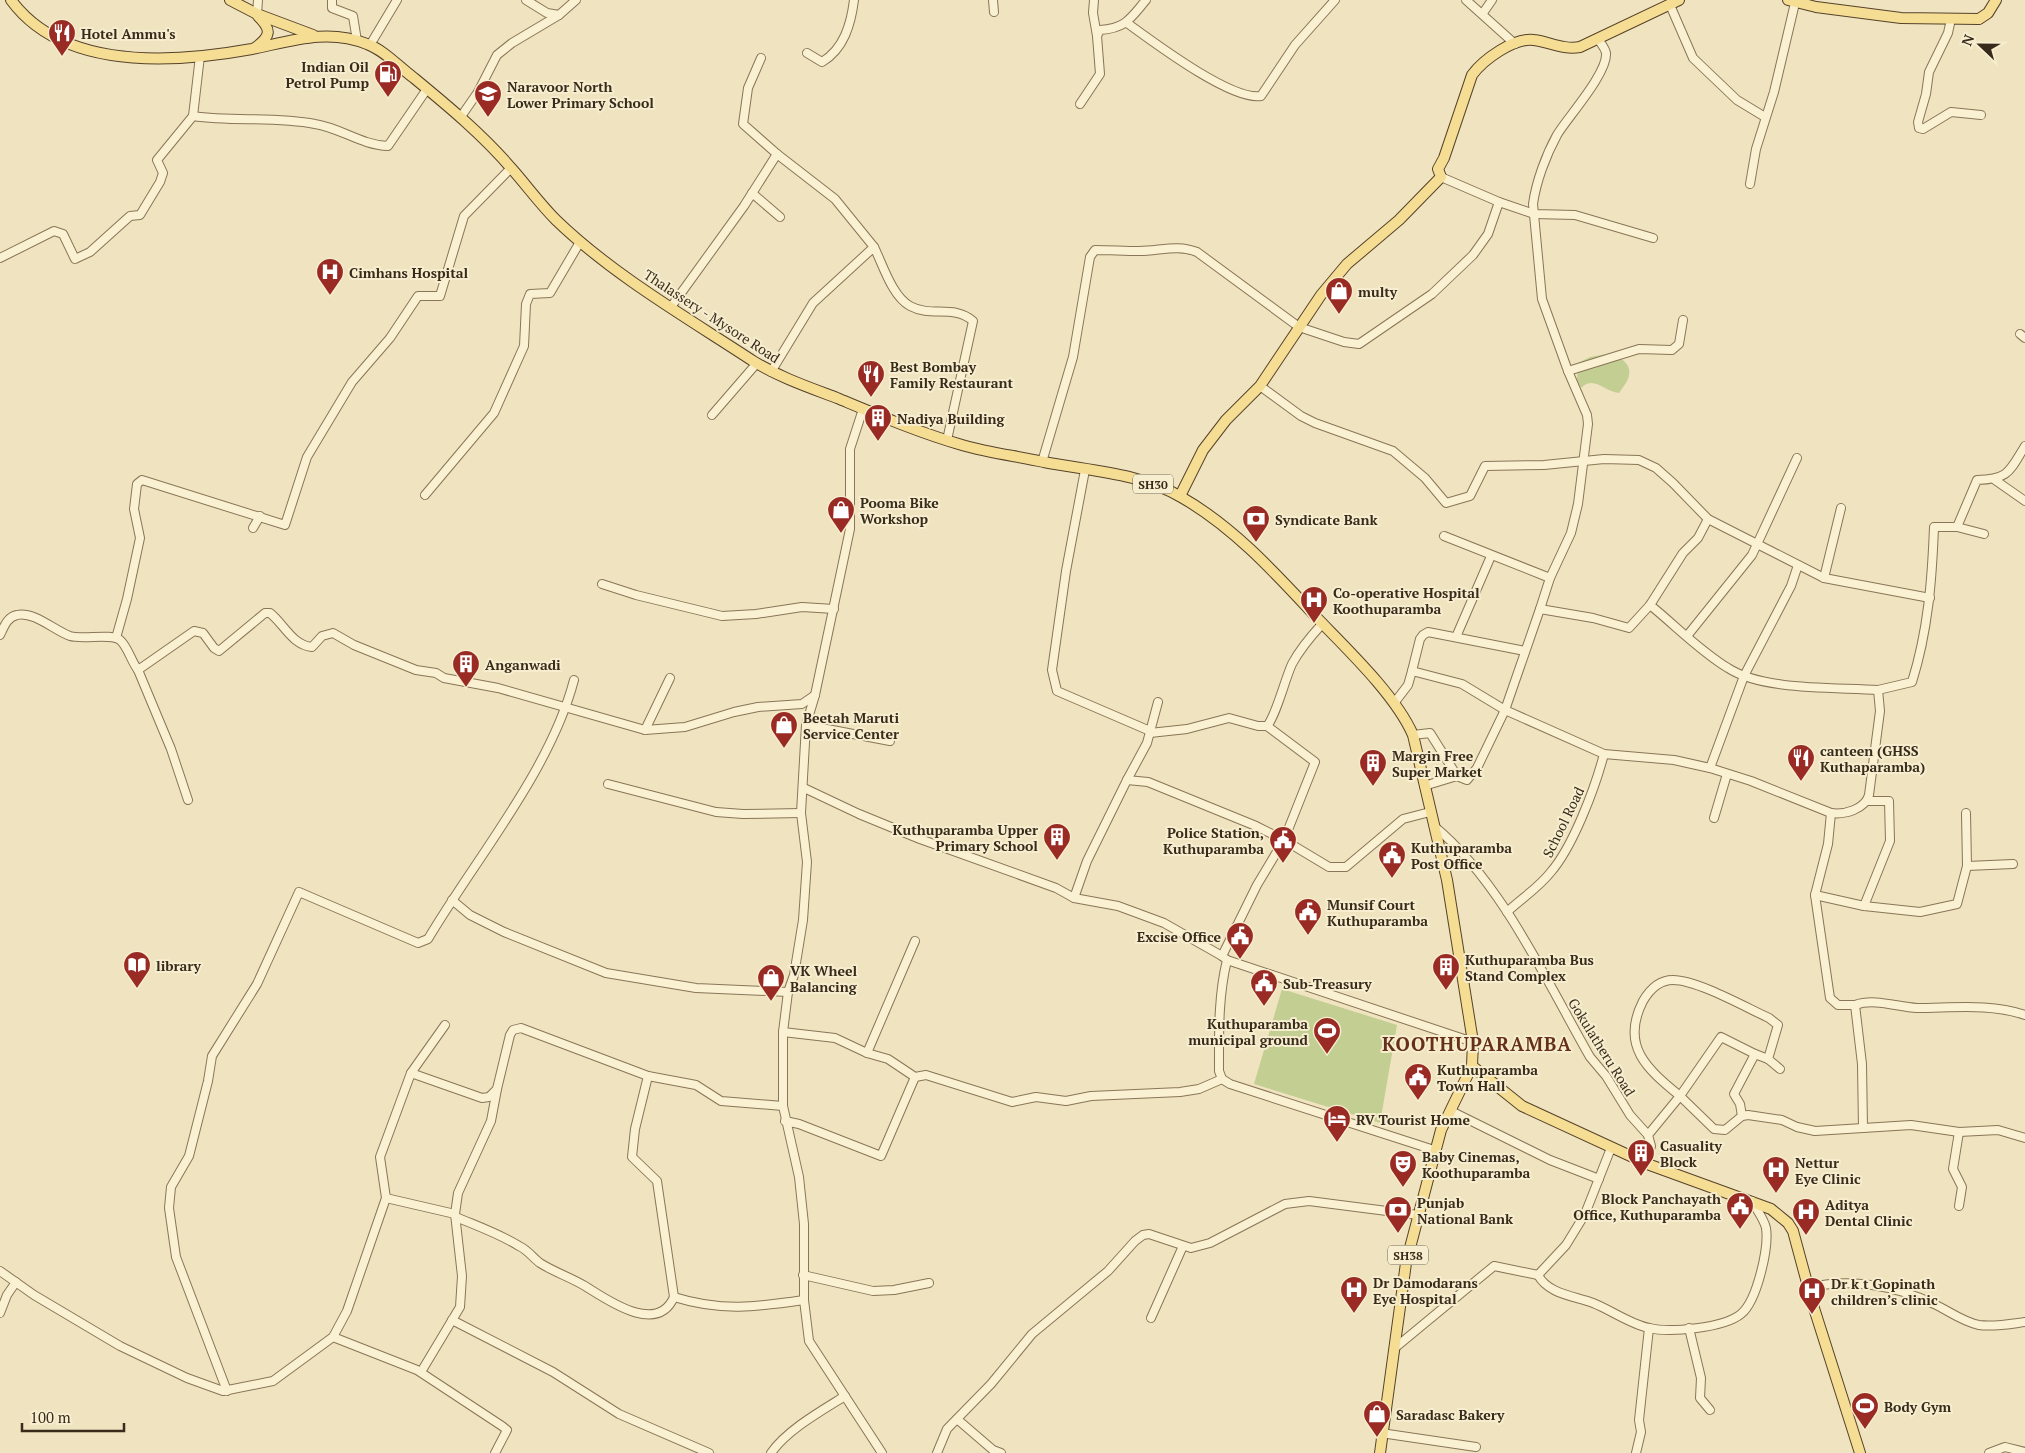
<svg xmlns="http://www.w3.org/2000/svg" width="2025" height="1453" viewBox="0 0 2025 1453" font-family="'PT Serif',serif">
<rect width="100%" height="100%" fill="#efe4bf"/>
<g fill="#c3ce93">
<path d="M1607,354C1619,355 1634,364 1628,379C1626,384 1622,388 1619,393C1604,392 1595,375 1581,388L1577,380L1578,363L1590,357Z"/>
<path d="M1282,989L1397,1025L1380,1123L1254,1084Z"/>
</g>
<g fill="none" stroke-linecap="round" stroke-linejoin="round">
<defs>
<g id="minor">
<path d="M332,0V8L353,16L357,41"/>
<path d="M526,0L547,13L559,15L576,0"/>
<path d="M993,0L994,12"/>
<path d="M1094,0L1093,13L1097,36L1100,30C1126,28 1130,19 1146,0"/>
<path d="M1466,0L1515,44"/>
<path d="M1670,5L1693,58L1737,100L1765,117"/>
<path d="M1483,13L1492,0"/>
<path d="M257,14L258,0"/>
<path d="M1951,19L1948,33L1929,72L1926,94L1918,122L1919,128L1923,129L1951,112L1981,115"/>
<path d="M1127,23C1152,41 1231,101 1261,96L1295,45L1335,0"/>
<path d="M370,45L397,0"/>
<path d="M807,53L822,62C844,49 851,24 854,0"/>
<path d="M761,58L748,88L743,124L777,154L835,199L874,247"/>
<path d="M1080,104L1100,74L1097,36"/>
<path d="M193,116C233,122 274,116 315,124C341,128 361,145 388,146L427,89"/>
<path d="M460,118L478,92L497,55L512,43L559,15"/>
<path d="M1441,177L1499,202"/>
<path d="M1750,184L1756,149L1774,92L1795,3"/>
<path d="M752,193L780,217"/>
<path d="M0,258L54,231L63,234L75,259L90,252L130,216L140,215L160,182L163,173L157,160L193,116L200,56"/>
<path d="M671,307L744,206L777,154"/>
<path d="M2020,334L2025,338"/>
<path d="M1568,371L1639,349L1672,350L1679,344L1683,320"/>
<path d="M771,372L813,303L874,247C883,265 892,296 910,306C932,318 953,304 973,321L947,440"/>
<path d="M1260,386L1301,416L1315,423L1393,451L1425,478L1446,503L1470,496L1485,466L1544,465L1604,459L1639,460L1656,468L1673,483L1708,519L1824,578L1930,598"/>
<path d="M863,409L850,449V529L815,695L806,725L801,813L807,862L803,920L794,975L788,992L783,1032V1106L799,1177L804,1224V1300L809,1341L882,1453"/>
<path d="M712,415L757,363"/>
<path d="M1042,462L1073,357L1090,257L1095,250C1110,250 1124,251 1139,251C1160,251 1177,244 1197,252L1299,327L1344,342L1359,344L1432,294L1473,255L1488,234L1499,202L1534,214L1575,215L1653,238"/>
<path d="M1085,470L1066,571L1052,670L1057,691L1150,731"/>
<path d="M1995,480L2025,501"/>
<path d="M425,495L494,413L524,346L526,304L530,294L550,293L580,242"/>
<path d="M1957,527L1984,534"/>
<path d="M253,528L260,516"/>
<path d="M1444,536L1550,578"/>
<path d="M1824,578L1841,508"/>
<path d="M602,584L636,595L722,616L756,614L802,607L834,609"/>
<path d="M1650,605C1676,626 1700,651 1728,668C1763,691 1837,687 1878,690"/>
<path d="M1540,609L1550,578L1571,533L1578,504L1588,424L1587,415L1568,371L1542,299L1533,204C1536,182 1546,155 1557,135C1567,118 1608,73 1606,53C1605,48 1601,44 1599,40"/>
<path d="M0,635C4,627 7,617 17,615C34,611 55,631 70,636C83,640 111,633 120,640C128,647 131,661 138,670L194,631L203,633L214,648L219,651L265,613H270C284,624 292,645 312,647L322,636L333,633L354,645L416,670L436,673L444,678L498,688L645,730L685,727L734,712L758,707L802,704L815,695"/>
<path d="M1687,636L1752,555L1797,458"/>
<path d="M1456,637L1491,556"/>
<path d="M116,638L127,599L140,538L134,509L137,484L142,480L285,525L307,457L352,382L390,338L418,296H440L464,216L511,168"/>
<path d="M138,670L171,749L188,800"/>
<path d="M1412,671L1420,639L1423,635L1428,632L1525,651"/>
<path d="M1158,702L1147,743L1127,780L1148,782L1256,826L1284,840L1315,762L1267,726"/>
<path d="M1395,702L1408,685L1412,671L1462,684L1505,710L1604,754L1674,760L1710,768L1751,781L1831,813C1845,815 1865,809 1869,795L1880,711L1878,690L1912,682C1928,631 1932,580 1934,527H1957L1977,480C2009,479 2009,472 2025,446"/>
<path d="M806,725L890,741"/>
<path d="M645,730L670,678"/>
<path d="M1150,733L1187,729L1229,718L1258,726H1267C1276,716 1285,679 1292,664C1300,649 1311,636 1323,623"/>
<path d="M1413,735L1430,733L1457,776"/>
<path d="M1710,768L1744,676L1791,586L1798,565"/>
<path d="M608,784L716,812L743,814L801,813"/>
<path d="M1424,786L1457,776L1467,780L1477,768L1505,710L1540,609L1593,618L1629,628L1650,605L1683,553L1698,538L1708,519"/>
<path d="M804,788L859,814L920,839L1056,888L1074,898L1118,906L1164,923L1222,956L1227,960C1218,997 1219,1033 1219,1071L1222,1079L1230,1084L1434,1150"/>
<path d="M1831,813L1828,844L1815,895L1830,998L1838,1005H1855L1862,1064L1863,1128"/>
<path d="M1714,818L1727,774"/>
<path d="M1434,826C1501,881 1547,982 1590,1057L1606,1076L1630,1115L1648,1135"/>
<path d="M1967,866L2013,864"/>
<path d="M1815,895L1864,906L1920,912L1957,904L1967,866L1966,813"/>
<path d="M1074,898L1087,861L1127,780"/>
<path d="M452,900L470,915L504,932L606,973L696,988L788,992"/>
<path d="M1864,906L1890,841L1889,801H1867"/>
<path d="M1507,912C1521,899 1538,888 1550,873C1573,847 1595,788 1604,754"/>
<path d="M1222,956L1257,885L1284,840L1329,867H1346L1403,819L1430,812"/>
<path d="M1227,960L1473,1042"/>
<path d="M1855,1005C1875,998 1897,1007 1917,1008C1952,1008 1991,1003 2025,1015"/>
<path d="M783,1032L835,1038L867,1053L888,1059L915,1077L926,1075L1012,1102L1036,1097L1066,1101L1091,1096L1180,1092L1199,1089L1222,1079"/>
<path d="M867,1053L915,941"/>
<path d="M1755,1054L1721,1037L1680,1096C1647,1069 1620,1046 1643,1001C1650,989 1659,980 1673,980C1697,980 1745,1007 1769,1018L1778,1025L1768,1059L1780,1069"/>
<path d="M411,1073L445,1025"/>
<path d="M648,1076L635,1129L632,1157L657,1181L674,1297"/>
<path d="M1451,1111L1550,1160L1599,1179"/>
<path d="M1742,1116L1740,1104L1734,1094L1755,1054L1768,1059"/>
<path d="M785,1121L799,1124L881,1156L915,1077"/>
<path d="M1959,1132L1953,1169L1962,1187L1959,1206"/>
<path d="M1644,1163L1651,1146L1648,1135L1680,1096L1714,1129L1725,1130L1742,1116L1748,1115L1782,1120L1797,1127L1815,1131L1911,1125L1959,1132L1998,1130L2025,1138"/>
<path d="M386,1198L455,1214"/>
<path d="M456,1217C477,1226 500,1234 519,1246C528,1250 533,1258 540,1263C554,1272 570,1277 585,1286C606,1299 657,1336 674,1297C722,1312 756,1307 804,1300"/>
<path d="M0,1271L34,1295L120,1346L187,1378L223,1391L273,1381L333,1337L347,1311L386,1198L380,1157L411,1073L482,1098L489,1097L497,1089L510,1035L513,1030L521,1028L648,1076L696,1085L721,1101L783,1106"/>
<path d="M803,1275L873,1291L894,1290L929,1283"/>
<path d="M1538,1275C1548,1294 1574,1296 1593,1303C1611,1310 1630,1324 1649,1328C1670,1333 1724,1328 1741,1314C1757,1301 1769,1248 1766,1228C1764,1219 1756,1209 1752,1201"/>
<path d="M1808,1288C1848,1277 1897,1286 1934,1304C1949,1311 1963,1322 1979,1325C1994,1327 2010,1324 2025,1322"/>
<path d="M0,1313L7,1295L16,1282"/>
<path d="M1151,1318L1183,1246"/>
<path d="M452,1320L553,1372L619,1414L709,1453"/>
<path d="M1689,1328L1701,1378L1700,1398L1710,1410"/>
<path d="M333,1337L417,1370L502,1426L507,1430L495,1453"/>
<path d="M1396,1347L1494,1266L1538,1275L1566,1245L1585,1214L1611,1148"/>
<path d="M421,1372L460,1307L462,1276L455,1214L458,1193L491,1121L497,1089"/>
<path d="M227,1391L176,1257L169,1208L171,1187L189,1156L208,1081L212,1056L257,984L299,892L418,943L428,939C476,858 550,771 574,680"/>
<path d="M957,1419L993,1450L1001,1453"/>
<path d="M1381,1433L1476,1447"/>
<path d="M771,1453C787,1430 821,1411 845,1396"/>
<path d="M937,1453L947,1429L991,1384L1032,1334L1108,1271L1135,1241L1143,1235L1149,1234L1191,1248L1210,1243L1285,1204L1309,1201L1418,1215"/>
<path d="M1636,1453L1641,1432L1639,1420L1649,1328"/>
<path d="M1989,1453L2005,1447L2025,1452"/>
</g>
<g id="major">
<path d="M11,0C63,71 175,63 252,49C291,41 328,28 367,44C384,50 399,67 414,78C448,106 483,135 512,169C527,186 540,204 556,220C613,275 686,317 753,361C779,377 808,387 837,398C878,415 920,433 962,445C989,453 1017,456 1044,462C1090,471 1140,473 1181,497C1234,527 1277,575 1318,619C1349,651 1396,696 1413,735L1447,880L1473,1042L1472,1066L1522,1106L1650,1165L1771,1209L1788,1223L1793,1231L1813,1305L1860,1453"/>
<path d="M230,0L257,14L313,35"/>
<path d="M1788,0L1816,7L1901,18L1979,19L1988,13L1996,0"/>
<path d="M255,48C271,36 272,30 258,16"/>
<path d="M1180,496L1203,450L1226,420L1260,386L1321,295L1347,264L1399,220L1441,177L1438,169L1444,158L1472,75C1483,60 1514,37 1534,40C1550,42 1563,50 1580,47L1679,0"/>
<path d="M1380,1453L1406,1263L1441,1130L1472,1066"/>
</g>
</defs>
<use href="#minor" stroke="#897557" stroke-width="10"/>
<use href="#major" stroke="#56422b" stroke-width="12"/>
<use href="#minor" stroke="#faf1d2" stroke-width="8"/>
<use href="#major" stroke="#f5dd94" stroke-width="10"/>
</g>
<defs>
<symbol id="restaurant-pin" viewBox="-11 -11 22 30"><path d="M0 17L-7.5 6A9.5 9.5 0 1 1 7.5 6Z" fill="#9a2b24" stroke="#f7eecf"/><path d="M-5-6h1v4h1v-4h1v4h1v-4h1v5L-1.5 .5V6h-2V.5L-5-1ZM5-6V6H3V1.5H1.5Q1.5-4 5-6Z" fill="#fff"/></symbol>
<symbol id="fuel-pin" viewBox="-11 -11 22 30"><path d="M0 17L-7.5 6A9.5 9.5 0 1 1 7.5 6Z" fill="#9a2b24" stroke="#f7eecf"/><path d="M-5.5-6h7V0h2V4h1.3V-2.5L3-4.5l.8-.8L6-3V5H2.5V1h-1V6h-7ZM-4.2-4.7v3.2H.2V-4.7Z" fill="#fff"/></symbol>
<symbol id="school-pin" viewBox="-11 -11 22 30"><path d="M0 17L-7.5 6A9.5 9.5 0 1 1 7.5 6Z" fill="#9a2b24" stroke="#f7eecf"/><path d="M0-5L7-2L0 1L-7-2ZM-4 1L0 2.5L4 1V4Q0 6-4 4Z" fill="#fff"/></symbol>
<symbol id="hospital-pin" viewBox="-11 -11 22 30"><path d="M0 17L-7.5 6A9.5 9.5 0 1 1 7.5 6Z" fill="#9a2b24" stroke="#f7eecf"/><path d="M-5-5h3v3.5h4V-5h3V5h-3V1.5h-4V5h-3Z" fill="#fff"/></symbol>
<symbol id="shop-pin" viewBox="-11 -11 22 30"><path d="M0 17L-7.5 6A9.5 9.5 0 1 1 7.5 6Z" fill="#9a2b24" stroke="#f7eecf"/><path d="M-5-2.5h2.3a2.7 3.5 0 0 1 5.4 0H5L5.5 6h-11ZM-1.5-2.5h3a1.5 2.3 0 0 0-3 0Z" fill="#fff"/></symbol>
<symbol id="building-pin" viewBox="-11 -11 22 30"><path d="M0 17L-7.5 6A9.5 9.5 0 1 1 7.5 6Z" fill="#9a2b24" stroke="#f7eecf"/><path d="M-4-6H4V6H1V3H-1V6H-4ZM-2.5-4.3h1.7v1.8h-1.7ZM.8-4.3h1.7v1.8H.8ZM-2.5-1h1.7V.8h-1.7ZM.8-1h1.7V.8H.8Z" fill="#fff"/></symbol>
<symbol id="bank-pin" viewBox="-11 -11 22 30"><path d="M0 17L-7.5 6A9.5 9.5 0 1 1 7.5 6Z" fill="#9a2b24" stroke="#f7eecf"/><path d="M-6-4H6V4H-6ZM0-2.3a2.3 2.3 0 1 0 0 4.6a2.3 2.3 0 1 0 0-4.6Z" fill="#fff"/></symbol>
<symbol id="civic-pin" viewBox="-11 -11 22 30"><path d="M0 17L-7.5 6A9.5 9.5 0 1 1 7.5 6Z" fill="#9a2b24" stroke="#f7eecf"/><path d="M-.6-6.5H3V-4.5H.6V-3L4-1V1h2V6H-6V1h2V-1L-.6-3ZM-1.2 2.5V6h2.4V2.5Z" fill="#fff"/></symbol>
<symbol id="library-pin" viewBox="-11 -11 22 30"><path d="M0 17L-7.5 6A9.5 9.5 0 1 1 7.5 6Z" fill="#9a2b24" stroke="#f7eecf"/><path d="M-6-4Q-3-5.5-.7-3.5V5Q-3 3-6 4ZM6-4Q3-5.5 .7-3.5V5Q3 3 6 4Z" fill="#fff"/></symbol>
<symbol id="stadium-pin" viewBox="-11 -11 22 30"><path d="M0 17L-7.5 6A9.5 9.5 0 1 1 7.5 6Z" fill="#9a2b24" stroke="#f7eecf"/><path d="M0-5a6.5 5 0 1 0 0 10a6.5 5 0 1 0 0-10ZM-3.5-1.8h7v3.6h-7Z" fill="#fff"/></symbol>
<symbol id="hotel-pin" viewBox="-11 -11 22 30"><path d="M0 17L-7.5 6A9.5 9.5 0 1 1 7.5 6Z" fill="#9a2b24" stroke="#f7eecf"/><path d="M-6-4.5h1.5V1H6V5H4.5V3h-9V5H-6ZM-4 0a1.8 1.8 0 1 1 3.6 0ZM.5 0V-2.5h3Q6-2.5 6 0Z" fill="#fff"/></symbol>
<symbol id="theatre-pin" viewBox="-11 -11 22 30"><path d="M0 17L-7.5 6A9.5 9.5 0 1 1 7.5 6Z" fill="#9a2b24" stroke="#f7eecf"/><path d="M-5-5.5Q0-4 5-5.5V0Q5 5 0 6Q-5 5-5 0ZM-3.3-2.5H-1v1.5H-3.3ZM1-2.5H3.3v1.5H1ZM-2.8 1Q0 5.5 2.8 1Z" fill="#fff"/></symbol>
</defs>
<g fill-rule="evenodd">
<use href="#restaurant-pin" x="46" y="17" width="32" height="43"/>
<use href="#fuel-pin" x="372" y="58" width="32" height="43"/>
<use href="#school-pin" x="472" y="78" width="32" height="43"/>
<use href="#hospital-pin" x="314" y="256" width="32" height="43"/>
<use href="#shop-pin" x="1323" y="275" width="32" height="43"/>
<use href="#restaurant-pin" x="855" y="358" width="32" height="43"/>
<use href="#building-pin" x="862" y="402" width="32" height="43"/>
<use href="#shop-pin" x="825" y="494" width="32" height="43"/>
<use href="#bank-pin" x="1240" y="503" width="32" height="43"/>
<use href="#hospital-pin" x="1298" y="584" width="32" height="43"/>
<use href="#building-pin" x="450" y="648" width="32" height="43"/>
<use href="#shop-pin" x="768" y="709" width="32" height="43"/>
<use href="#restaurant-pin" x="1785" y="742" width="32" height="43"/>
<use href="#building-pin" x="1357" y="747" width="32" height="43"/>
<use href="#building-pin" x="1041" y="821" width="32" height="43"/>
<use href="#civic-pin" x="1267" y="824" width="32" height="43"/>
<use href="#civic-pin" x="1376" y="839" width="32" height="43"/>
<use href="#civic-pin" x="1292" y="896" width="32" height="43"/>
<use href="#civic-pin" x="1224" y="920" width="32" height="43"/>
<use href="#library-pin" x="121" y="949" width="32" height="43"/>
<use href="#building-pin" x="1430" y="951" width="32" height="43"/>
<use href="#shop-pin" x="755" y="962" width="32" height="43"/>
<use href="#civic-pin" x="1248" y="967" width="32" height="43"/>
<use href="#stadium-pin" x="1311" y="1015" width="32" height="43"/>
<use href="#civic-pin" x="1402" y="1061" width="32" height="43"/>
<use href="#hotel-pin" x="1321" y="1103" width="32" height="43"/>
<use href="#building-pin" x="1625" y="1137" width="32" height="43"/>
<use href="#theatre-pin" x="1387" y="1148" width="32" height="43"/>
<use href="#hospital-pin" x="1760" y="1154" width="32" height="43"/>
<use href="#civic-pin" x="1724" y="1190" width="32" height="43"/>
<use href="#bank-pin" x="1382" y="1194" width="32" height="43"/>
<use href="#hospital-pin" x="1790" y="1196" width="32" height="43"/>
<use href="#hospital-pin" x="1338" y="1274" width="32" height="43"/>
<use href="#hospital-pin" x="1796" y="1275" width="32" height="43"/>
<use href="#stadium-pin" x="1849" y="1390" width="32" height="43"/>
<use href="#shop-pin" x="1361" y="1398" width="32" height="43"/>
</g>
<g text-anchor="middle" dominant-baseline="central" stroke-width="4" stroke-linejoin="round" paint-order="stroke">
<g fill="#f7eecf" stroke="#716652" stroke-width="1">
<rect x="1133" y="474.5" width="40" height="19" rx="4"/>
<rect x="1388" y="1245.5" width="40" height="19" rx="4"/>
</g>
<g font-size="12" font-weight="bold" fill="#382b1c">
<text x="1153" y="484">SH30</text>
<text x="1408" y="1255">SH38</text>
</g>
<g font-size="14" font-weight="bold" fill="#382b1c" stroke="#f7eecf" text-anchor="start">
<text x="81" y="33">Hotel Ammu's</text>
<text x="369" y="66" text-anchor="end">Indian Oil<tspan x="369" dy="16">Petrol Pump</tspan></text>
<text x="507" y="86">Naravoor North<tspan x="507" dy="16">Lower Primary School</tspan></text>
<text x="349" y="272">Cimhans Hospital</text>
<text x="1358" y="291">multy</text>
<text x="890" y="366">Best Bombay<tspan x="890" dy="16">Family Restaurant</tspan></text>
<text x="897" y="418">Nadiya Building</text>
<text x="860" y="502">Pooma Bike<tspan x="860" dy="16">Workshop</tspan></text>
<text x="1275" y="519">Syndicate Bank</text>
<text x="1333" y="592">Co-operative Hospital<tspan x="1333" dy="16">Koothuparamba</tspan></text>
<text x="485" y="664">Anganwadi</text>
<text x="803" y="717">Beetah Maruti<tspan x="803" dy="16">Service Center</tspan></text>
<text x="1820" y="750">canteen (GHSS<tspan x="1820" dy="16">Kuthaparamba)</tspan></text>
<text x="1392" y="755">Margin Free<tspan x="1392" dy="16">Super Market</tspan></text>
<text x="1038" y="829" text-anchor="end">Kuthuparamba Upper<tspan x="1038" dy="16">Primary School</tspan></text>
<text x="1264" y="832" text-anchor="end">Police Station,<tspan x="1264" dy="16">Kuthuparamba</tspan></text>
<text x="1411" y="847">Kuthuparamba<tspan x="1411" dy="16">Post Office</tspan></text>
<text x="1327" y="904">Munsif Court<tspan x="1327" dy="16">Kuthuparamba</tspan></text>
<text x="1221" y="936" text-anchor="end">Excise Office</text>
<text x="1465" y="959">Kuthuparamba Bus<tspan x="1465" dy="16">Stand Complex</tspan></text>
<text x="156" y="965">library</text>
<text x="790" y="970">VK Wheel<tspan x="790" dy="16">Balancing</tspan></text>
<text x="1283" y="983">Sub-Treasury</text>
<text x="1308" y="1023" text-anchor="end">Kuthuparamba<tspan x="1308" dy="16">municipal ground</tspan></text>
<text x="1437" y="1069">Kuthuparamba<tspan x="1437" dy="16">Town Hall</tspan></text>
<text x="1356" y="1119">RV Tourist Home</text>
<text x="1660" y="1145">Casuality<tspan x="1660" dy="16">Block</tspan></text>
<text x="1422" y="1156">Baby Cinemas,<tspan x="1422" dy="16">Koothuparamba</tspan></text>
<text x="1795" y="1162">Nettur<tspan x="1795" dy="16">Eye Clinic</tspan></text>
<text x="1721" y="1198" text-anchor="end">Block Panchayath<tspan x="1721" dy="16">Office, Kuthuparamba</tspan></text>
<text x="1417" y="1202">Punjab<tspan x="1417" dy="16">National Bank</tspan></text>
<text x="1825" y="1204">Aditya<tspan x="1825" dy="16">Dental Clinic</tspan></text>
<text x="1373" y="1282">Dr Damodarans<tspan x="1373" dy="16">Eye Hospital</tspan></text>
<text x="1831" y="1283">Dr k t Gopinath<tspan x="1831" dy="16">children’s clinic</tspan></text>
<text x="1884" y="1406">Body Gym</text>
<text x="1396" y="1414">Saradasc Bakery</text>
</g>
<g font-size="14" fill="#382b1c" stroke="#f7eecf">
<text transform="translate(712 316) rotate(33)">Thalassery - Mysore Road</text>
<text transform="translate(1563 822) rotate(-64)">School Road</text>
<text transform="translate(1602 1047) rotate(58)">Gokulatheru Road</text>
</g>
<g font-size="19" font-weight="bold" letter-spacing="1" fill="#662f19" stroke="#f7eecf">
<text x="1477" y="1043">KOOTHUPARAMBA</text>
</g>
</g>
<g transform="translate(1980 45) rotate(292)" stroke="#f7eecf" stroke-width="4" paint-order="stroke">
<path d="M0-4L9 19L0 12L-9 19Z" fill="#382b1c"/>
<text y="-8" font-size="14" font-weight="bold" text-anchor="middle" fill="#382b1c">N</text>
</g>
<path d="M22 1423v8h102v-8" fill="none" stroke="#382b1c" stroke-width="2.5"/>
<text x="30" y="1423" font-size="15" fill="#382b1c" stroke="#f7eecf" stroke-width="4" paint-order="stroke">100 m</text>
</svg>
